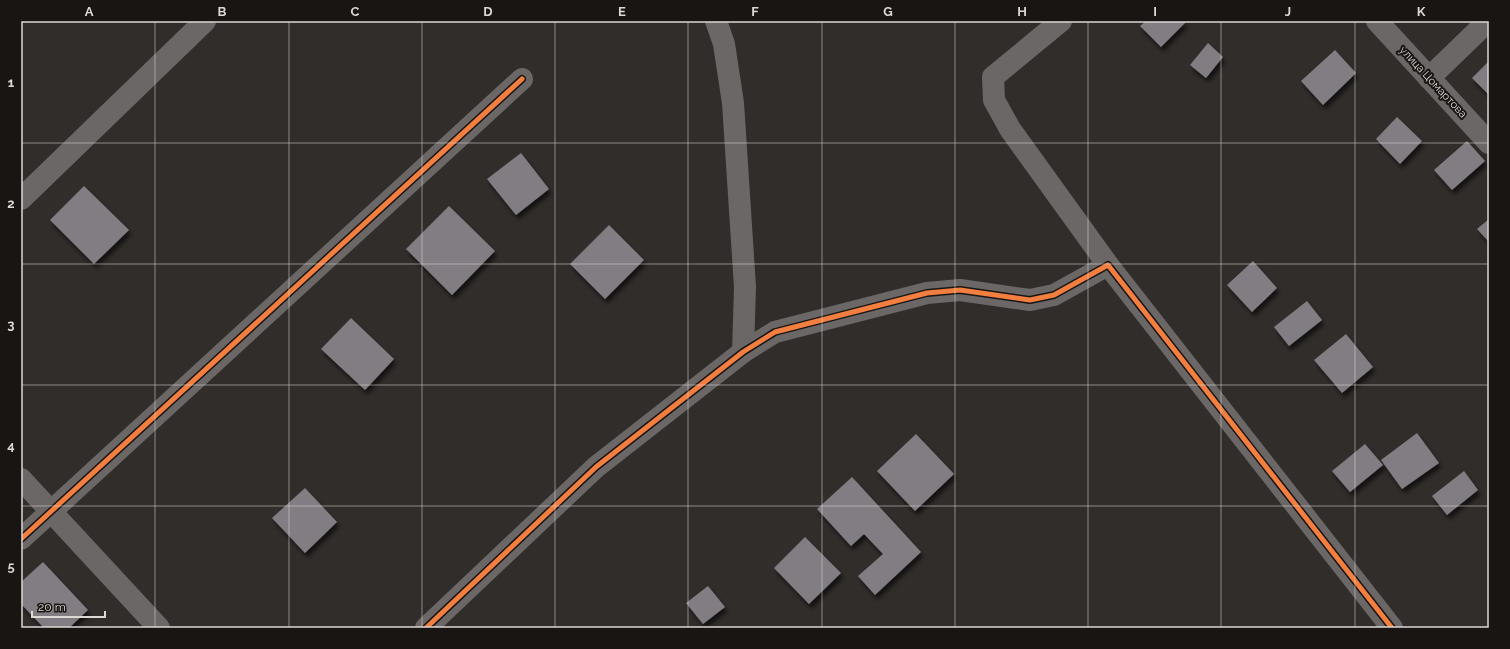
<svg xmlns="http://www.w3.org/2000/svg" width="1510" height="649" viewBox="0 0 1510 649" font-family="Raleway,sans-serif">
<defs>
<filter id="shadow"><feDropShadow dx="2.5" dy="4.5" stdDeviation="2" flood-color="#0009"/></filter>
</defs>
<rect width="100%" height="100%" fill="#312d2b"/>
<g fill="#817d82" filter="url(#shadow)">
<path d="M1146,21H1187L1161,47L1140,26Z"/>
<path d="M1208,43L1223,57L1206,78L1190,65Z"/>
<path d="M1335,50L1356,73L1323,105L1301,81Z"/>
<path d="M1489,61V95L1472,78Z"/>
<path d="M1397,117L1422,141L1400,164L1376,139Z"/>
<path d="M1467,141L1485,161L1452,190L1434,170Z"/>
<path d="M521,153L549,189L516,215L487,179Z"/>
<path d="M84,186L129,230L94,264L50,220Z"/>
<path d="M449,206L495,251L452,295L406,249Z"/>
<path d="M1489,219V242L1477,229Z"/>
<path d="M609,225L644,260L605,299L570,264Z"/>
<path d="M1253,261L1277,288L1252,312L1227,285Z"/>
<path d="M1307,301L1322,320L1289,346L1274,327Z"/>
<path d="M351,318L394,359L365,390L321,349Z"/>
<path d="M1346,334L1373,367L1342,393L1314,360Z"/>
<path d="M1417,433L1439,463L1402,489L1381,460Z"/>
<path d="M916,434L954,474L915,511L877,471Z"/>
<path d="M1365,444L1383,465L1350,492L1332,471Z"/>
<path d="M1464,471L1478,490L1447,515L1432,496Z"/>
<path d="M852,477L921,552L875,595L858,576L883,554L864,534L851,546L817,509Z"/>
<path d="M305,488L337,522L305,553L272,518Z"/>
<path d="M805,537L841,573L809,604L774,568Z"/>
<path d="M43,562L88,610L69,628H44L21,604V582Z"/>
<path d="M708,586L725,607L703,624L686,603Z"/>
</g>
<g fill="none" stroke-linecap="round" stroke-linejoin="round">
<g stroke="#6a6766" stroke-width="22">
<path d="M716,21L724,44L733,103L745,287L743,352"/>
<path d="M1061,21L993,77L994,100L1010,129L1108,265"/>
<path d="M1377,21L1489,143"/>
<path d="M1429,78L1488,21"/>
<path d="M21,199L205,21"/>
<path d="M21,479L159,628"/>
<path d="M21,539L522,79"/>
<path d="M426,628L596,467L743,352L775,332L927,293L960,290L1030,300L1054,295L1108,265L1392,628"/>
</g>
<defs>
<g id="cycleway">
<path d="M21,539L522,79"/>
<path d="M426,628L596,467L743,352L775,332L927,293L960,290L1030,300L1054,295L1108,265L1392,628"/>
</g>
</defs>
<use href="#cycleway" stroke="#191513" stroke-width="8"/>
<use href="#cycleway" stroke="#f27e40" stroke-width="5"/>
</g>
<path fill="none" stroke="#ddd7d5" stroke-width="1" stroke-opacity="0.55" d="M155,21V628M289,21V628M422,21V628M555,21V628M688,21V628M822,21V628M955,21V628M1088,21V628M1221,21V628M1355,21V628M21,143H1489M21,264H1489M21,385H1489M21,506H1489"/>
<g text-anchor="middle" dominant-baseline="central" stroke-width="4" stroke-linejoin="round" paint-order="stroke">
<g font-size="11" fill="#ddd7d5" stroke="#191513">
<text transform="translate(1433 82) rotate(47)">улица Цомартова</text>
</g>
</g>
<rect width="1510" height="649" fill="none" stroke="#191513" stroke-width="44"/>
<path d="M32 611v6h73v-6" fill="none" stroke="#ddd7d5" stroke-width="2"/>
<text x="38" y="611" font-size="12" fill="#ddd7d5" stroke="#191513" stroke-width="3" paint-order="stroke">20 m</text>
<rect x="22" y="22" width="1466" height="605" fill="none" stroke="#ddd7d5" stroke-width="1.5"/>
<g font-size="13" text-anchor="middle" font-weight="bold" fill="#ddd7d5">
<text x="89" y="16">A</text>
<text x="222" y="16">B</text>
<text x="355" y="16">C</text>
<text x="488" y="16">D</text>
<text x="622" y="16">E</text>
<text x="755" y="16">F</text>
<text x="888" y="16">G</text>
<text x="1022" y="16">H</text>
<text x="1155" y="16">I</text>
<text x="1288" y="16">J</text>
<text x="1421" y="16">K</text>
<text x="11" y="87">1</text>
<text x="11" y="208">2</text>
<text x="11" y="329">3</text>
<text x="11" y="450">4</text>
<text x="11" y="571">5</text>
</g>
</svg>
